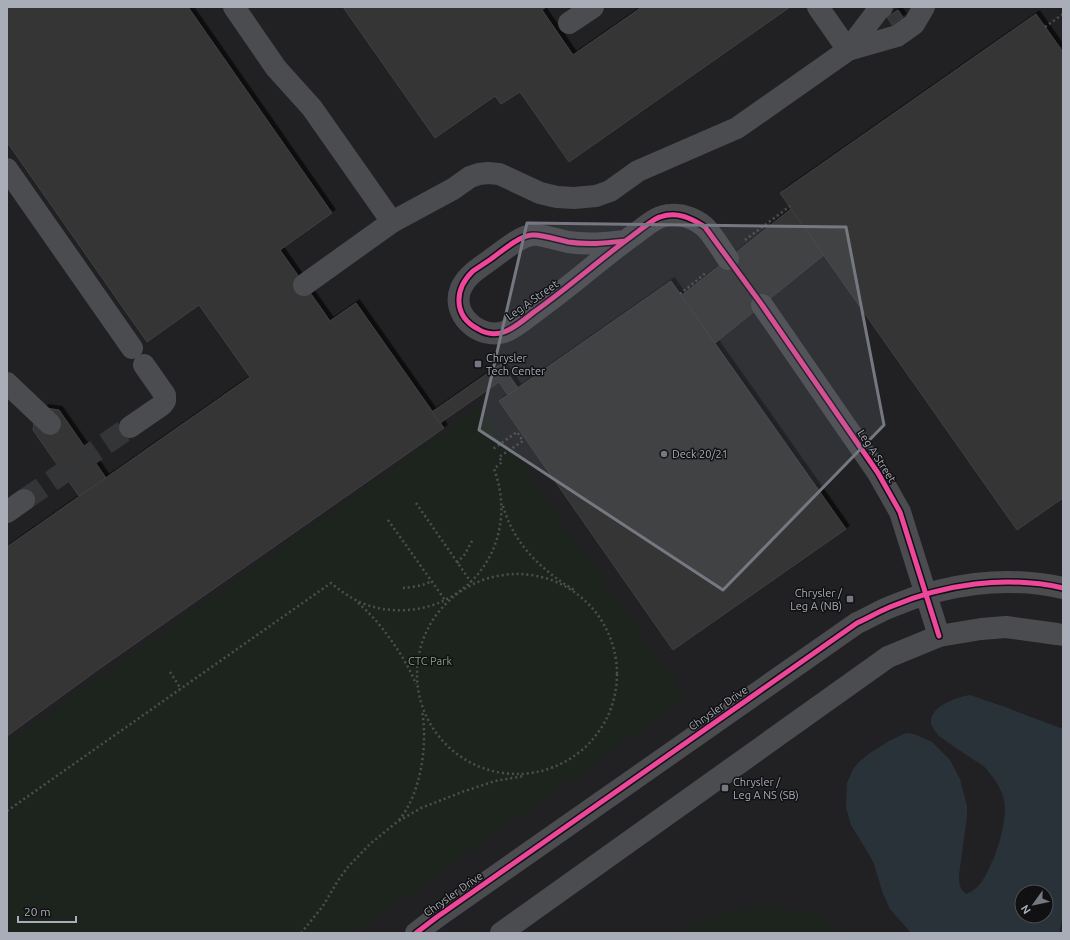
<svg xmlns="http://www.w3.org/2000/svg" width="1070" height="940" viewBox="0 0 1070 940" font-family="Ubuntu,sans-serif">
<defs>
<filter id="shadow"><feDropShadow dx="3.5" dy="-3.5" stdDeviation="0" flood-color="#0009"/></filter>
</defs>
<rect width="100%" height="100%" fill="#171717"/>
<path fill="#212123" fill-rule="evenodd" d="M7,7H1063V933H7ZM1022,892H1046V916H1022Z"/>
<g fill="#1d241e">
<path d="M480,406L687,698L354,933H7V743Z"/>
<path d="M765,906L817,914L838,933H675L681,930L727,912Z"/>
</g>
<path fill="#2a3239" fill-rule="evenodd" d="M970,695L1005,707L1063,729V914L1059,933H911L890,909L883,894L874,864L870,856L851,825L846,808L847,783L853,769L860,761L870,753L889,741L906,733L914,734L932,742L950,760L960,779L967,806V816L959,875C959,883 959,888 966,894C982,888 986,874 993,860C999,847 1008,814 1004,800C1002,790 995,779 988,771C985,766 979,763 974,760C962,752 950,744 939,736C936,732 931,727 931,722C930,706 958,697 970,695ZM1022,892H1046V916H1022Z"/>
<g fill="#353536" stroke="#3f4043" filter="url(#shadow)">
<path d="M7,7H188L332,213L280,250L330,321L356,303L444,428L99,669L7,736V547L250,377L199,305L147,342L7,142Z"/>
<path d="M343,7H546L542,10L573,55L642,7H790L569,162L520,92L501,104L495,96L435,138Z"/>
<path d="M898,10L903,17L892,25L887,17Z"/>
<path d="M1036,14L1063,52V498L1017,530L780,193Z"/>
<path d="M791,209L824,255L715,343L681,296Z"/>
<path d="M671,281L846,529L673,650L499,401Z"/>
<path d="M501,364L518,388L508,395L499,382L440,423L432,412Z"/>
<path d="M45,408L59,410L106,478L79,496L33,430L35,417Z"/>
</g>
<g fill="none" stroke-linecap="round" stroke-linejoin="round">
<g stroke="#343537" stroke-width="22" stroke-dasharray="22 11" stroke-linecap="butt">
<path d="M728,259L762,305"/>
<path d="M24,500L130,427"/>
</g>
<g stroke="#4d4e52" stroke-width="2.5" stroke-dasharray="2 3" stroke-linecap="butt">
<path d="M1045,27L1063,14"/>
<path d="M745,240L790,206"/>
<path d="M680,294L707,272"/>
<path d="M416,503L471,582"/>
<path d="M503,506C511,534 528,556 551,574C558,580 566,585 574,590"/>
<path d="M388,520L445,600"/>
<path d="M457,563L465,554L473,539"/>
<circle cx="517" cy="674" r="100"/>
<path d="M403,588C412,587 424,586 431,581"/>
<path d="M358,603C380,621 405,657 416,684"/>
<path d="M170,672L181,689"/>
<path d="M7,811L331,583C342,592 353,600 367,605C388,612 412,612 433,605C490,585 515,524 494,469L502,462L499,457L523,441L517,432L493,449L492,448"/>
<path d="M399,820C421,794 428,744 422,711"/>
<path d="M301,933L323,906L337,882L347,868L370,844L397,822L421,808L462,792L495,781L524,776"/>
</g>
<g stroke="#4b4c50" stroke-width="22">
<path d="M234,7L276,68L312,108L392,222"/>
<path d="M818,7L848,50"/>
<path d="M569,23L593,7"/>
<path d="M848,50L897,36L914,24L924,7"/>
<path d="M7,169L132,348"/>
<path d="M625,241C606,243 588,245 568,242C559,240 540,234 532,235C519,236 498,255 486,263C476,270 466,277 461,288C450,314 479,340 504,332C516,328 526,318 537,310C571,286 601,258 635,234C646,226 657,215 671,215C683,214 696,219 705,227C713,235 721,249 728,259"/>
<path d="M304,285L392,222L453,189L470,177L479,174L488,173L499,174L508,178L540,193L557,197L574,198L596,196L610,191L638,171L737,128L848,50L879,9L882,7"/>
<path d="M762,305L878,473L900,512L939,636"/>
<path d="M7,383L10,386L50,424"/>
<path d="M130,427L162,405L165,401V395L144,365"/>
<path d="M7,512L24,500"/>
<path d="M416,933L437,917L857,623C868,618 878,612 890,607C944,584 1005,575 1063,588"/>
<path d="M501,933L888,657L939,636L981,629L1006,627L1057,634L1063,635"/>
</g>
<defs>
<g id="cycleway">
<path d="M625,241C606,243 588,245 568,242C559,240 540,234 532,235C519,236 502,251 491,259C485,263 479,267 473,271C454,289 453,316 478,329C486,334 495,335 504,332C515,328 525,319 534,312C568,288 599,260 632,236C639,231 653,219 660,217C677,211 691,218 705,227L762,305L878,473L900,512L939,636"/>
<path d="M416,933L437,917L857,623C868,618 878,612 890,607C944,584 1005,575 1063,588"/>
</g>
</defs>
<use href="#cycleway" stroke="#111113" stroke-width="8"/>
<use href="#cycleway" stroke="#ed469a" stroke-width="5"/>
</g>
<path fill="#757880" fill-opacity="0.2" stroke="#757880" stroke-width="3" stroke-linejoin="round" d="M527,223L846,227L884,425L723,590L479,430Z"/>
<g fill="#757880" stroke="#111113" stroke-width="1.5">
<rect x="474" y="360" width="8" height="8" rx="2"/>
<circle cx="664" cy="454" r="4"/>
<rect x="846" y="595" width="8" height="8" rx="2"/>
<rect x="721" y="784" width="8" height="8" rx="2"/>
</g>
<g text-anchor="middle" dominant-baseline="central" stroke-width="3" stroke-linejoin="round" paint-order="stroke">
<g font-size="11" fill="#a8adb8" stroke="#111113">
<text transform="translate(532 300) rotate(-35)">Leg A Street</text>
<text transform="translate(877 456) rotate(57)">Leg A Street</text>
<text transform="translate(718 708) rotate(-35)">Chrysler Drive</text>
<text transform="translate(453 894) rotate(-35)">Chrysler Drive</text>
</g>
<g font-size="11" fill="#a8adb8" stroke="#111113" text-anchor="start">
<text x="486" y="358">Chrysler<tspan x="486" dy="13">Tech Center</tspan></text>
<text x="672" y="454">Deck 20/21</text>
<text x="842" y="593" text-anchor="end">Chrysler /<tspan x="842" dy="13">Leg A (NB)</tspan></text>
<text x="733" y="782">Chrysler /<tspan x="733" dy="13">Leg A NS (SB)</tspan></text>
</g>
<g font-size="11" fill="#7fa381" stroke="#111113">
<text x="430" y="661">CTC Park</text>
</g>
</g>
<rect width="1070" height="940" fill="none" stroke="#a8adb8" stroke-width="16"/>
<g transform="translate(1034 904) rotate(237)"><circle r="19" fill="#111113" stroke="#4d4f55"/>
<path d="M0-3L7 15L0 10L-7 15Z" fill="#757880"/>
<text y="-6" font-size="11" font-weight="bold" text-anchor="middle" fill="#a8adb8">N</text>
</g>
<path d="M18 916v6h58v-6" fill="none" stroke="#a8adb8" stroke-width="2"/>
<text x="24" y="916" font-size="12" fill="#a8adb8" stroke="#111113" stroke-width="3" paint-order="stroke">20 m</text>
</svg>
